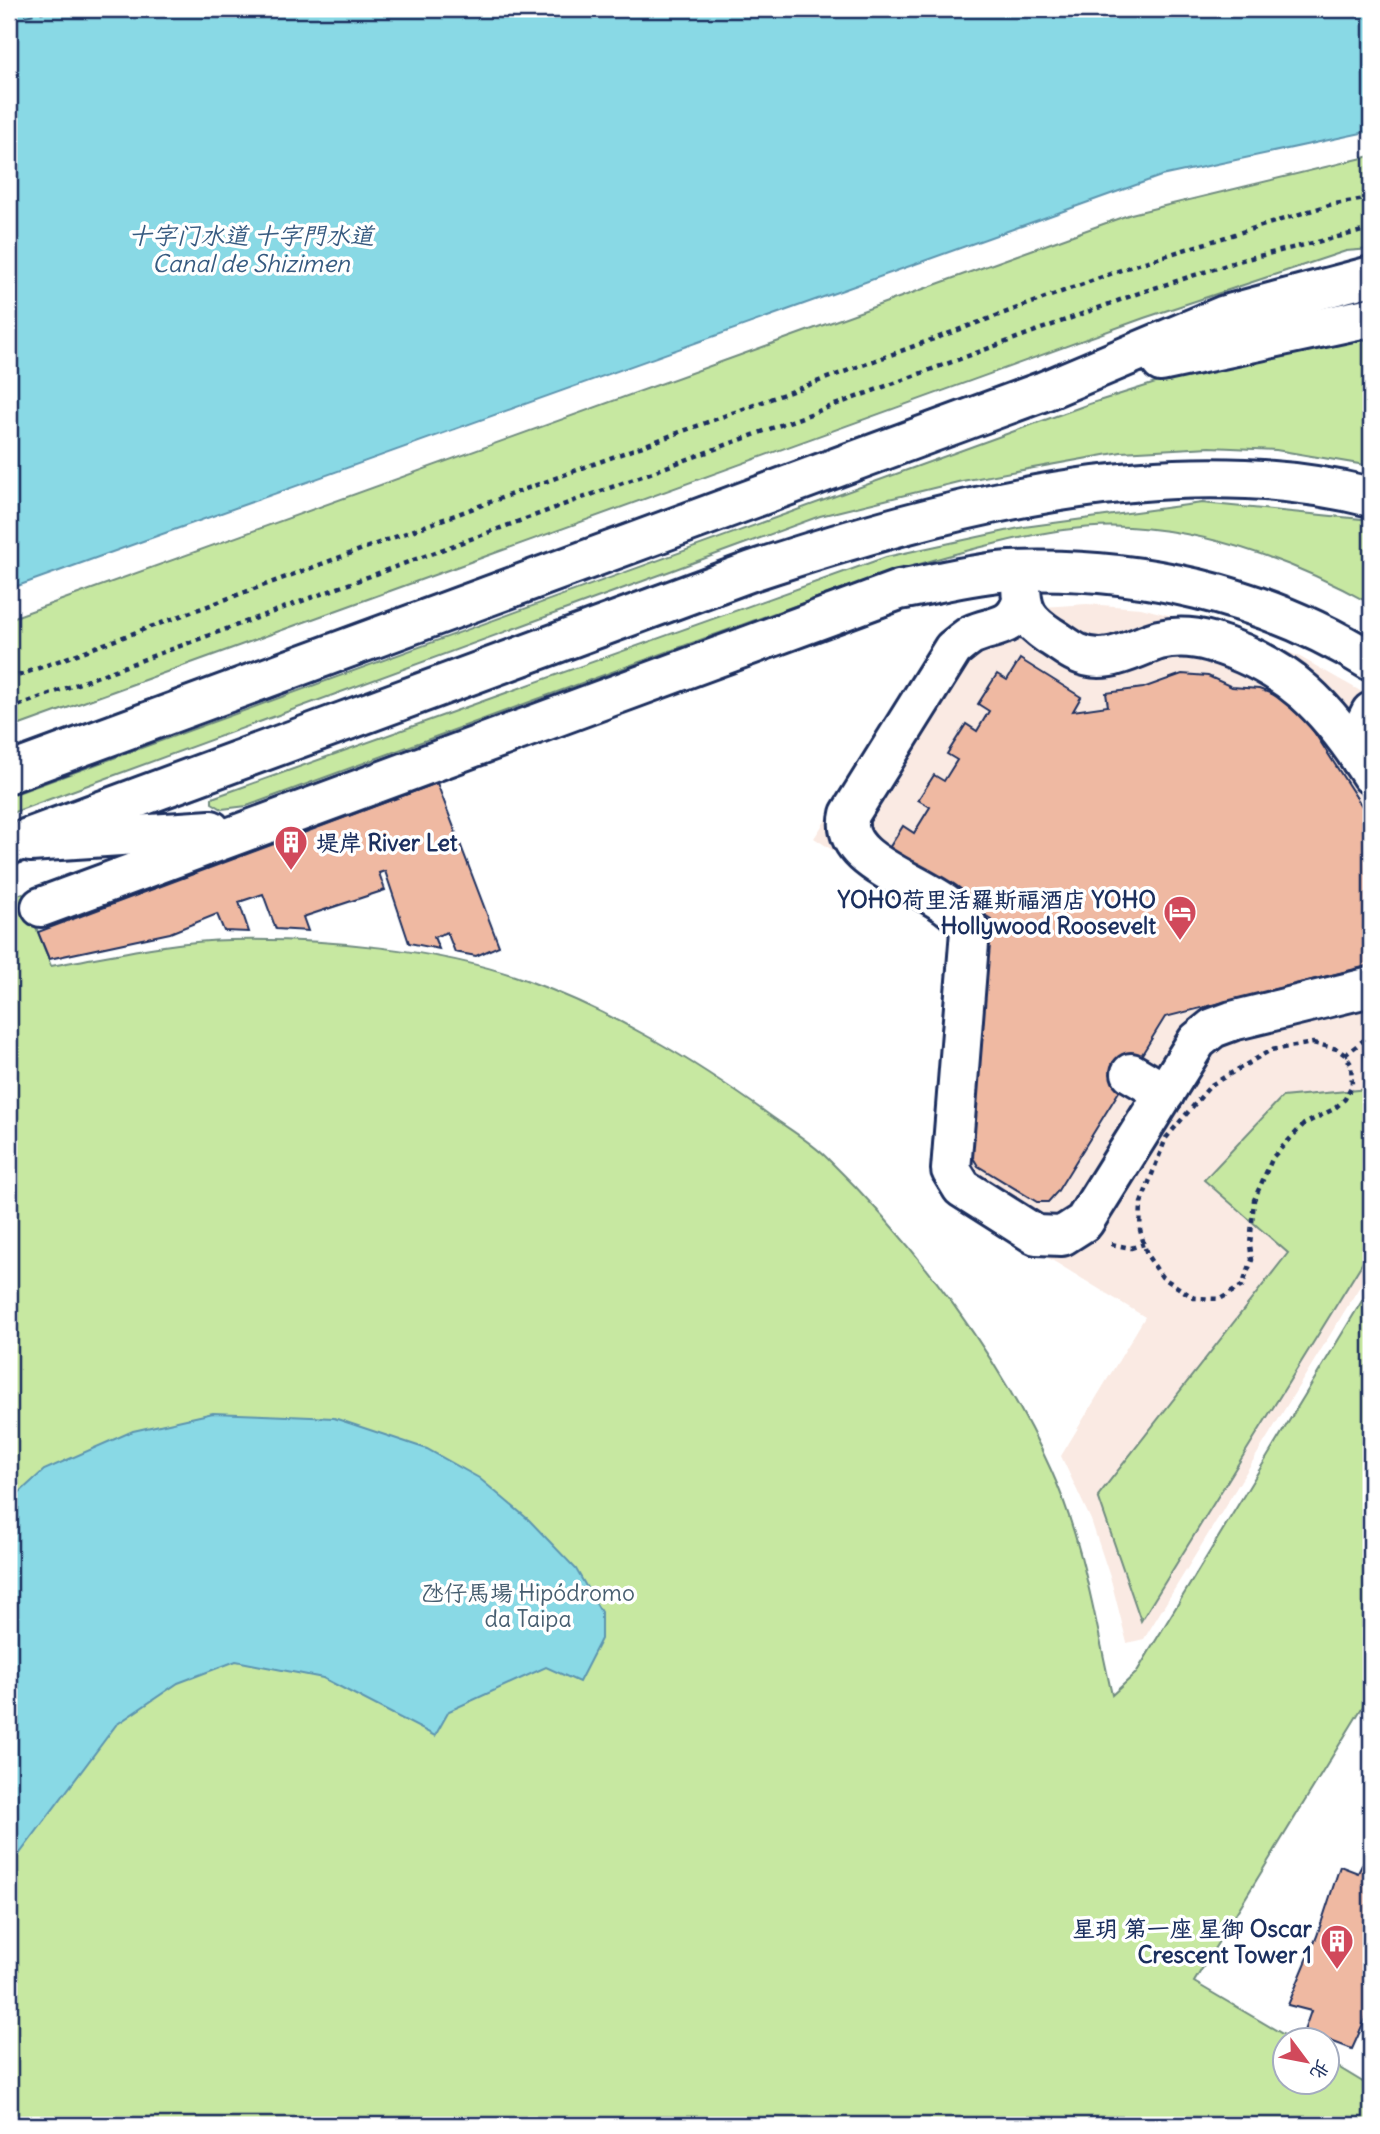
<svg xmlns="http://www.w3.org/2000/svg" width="1380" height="2134" viewBox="0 0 1380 2134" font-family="Delius,'LXGW WenKai TC',sans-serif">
<rect width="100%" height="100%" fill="#fff"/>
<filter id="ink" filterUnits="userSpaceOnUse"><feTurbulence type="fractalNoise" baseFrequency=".0143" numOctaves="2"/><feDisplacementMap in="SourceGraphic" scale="14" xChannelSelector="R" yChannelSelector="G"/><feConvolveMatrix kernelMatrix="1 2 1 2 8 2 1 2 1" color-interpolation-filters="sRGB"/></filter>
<g filter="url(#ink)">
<path fill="#faeae3" d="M1087,604L1141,608L1253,637L1300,657L1371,697V1268L1144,1639L1127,1643L1111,1580L1091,1520L1061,1456L1145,1317L937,1190L956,931L814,838L956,623L1029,608Z"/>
<g fill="#c7e8a1" stroke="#718c80" stroke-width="2">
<path d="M1371,156V249L1346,251L1144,318L9,729V619L1131,214Z"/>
<path d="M1371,331V466L1276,450L1210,447L1121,452L962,481L820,516L9,814V796L1089,404L1219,363Z"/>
<path d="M1202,503L1371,520V604C1297,563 1215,532 1129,527C1084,524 1038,533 994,544C897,567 805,602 711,636C556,692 402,749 247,806L222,809L212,803V798L886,557L1024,527Z"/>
<path d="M23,893L51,966C110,956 171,941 231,940C322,938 441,949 526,980C614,1012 693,1060 768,1114C787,1128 810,1141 827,1158C914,1242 1001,1359 1051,1470C1083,1540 1095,1621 1112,1695L1136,1673L1371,1286V1693L1194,1982L1291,2039H1286V2082H1328V2061L1371,2087V2125H9V898Z"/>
<path d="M1371,1051V1249L1141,1621L1098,1496L1288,1253L1204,1180L1282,1097L1368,1089L1364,1057Z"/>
</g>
<g fill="#89d9e5" stroke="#5d95af" stroke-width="2">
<path d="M9,9H1371V131L1161,176L9,589Z"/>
<path d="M213,1413L334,1418L427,1449L479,1478L529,1520L576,1569L601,1612V1639L579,1682L546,1667L449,1711L435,1736L323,1678L236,1661L178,1683L116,1725L9,1868V1502L44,1470L133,1431Z"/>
</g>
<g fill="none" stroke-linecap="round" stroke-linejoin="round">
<path stroke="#365a80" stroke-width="2" stroke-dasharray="9 7" stroke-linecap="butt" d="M9,19L61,9"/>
</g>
<g fill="#efb9a2" stroke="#1b2f5e" stroke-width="2">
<path d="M1020,659L1081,697L1073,711L1108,706L1106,693L1143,688L1182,674L1208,676L1232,687L1259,689L1283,698L1303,715L1371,820V965L1165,1017L1057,1192L1048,1202H1037L978,1166L972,1156L991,919L886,853L903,826L914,833L930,807L918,800L934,775L944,781L957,760L947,754L966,724L977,731L989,711L978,704L997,674L1007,680Z"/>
<path d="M437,783L499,946L476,956L455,952L447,932L434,937L439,949L409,943L385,871L379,873L385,890L303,917L308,931L276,929L263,894L239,902L249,932L224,931L217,914L170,933L49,959L38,932Z"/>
<path d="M1370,1849L1371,2018L1367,2016L1352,2049L1304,2031L1311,2011L1288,2005L1317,1936L1340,1866L1358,1873Z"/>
</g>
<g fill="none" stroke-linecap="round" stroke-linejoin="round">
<defs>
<g id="minor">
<path d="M1021,584C1021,612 1028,621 1050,636C1059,641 1068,649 1077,653C1107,667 1131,648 1159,640C1176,636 1194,637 1211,642C1289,665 1329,709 1371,775"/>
<path d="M1021,604C1011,630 993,625 971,635C965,639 959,644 953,649L850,814C836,871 951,884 970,931L951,1170L962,1188L1036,1235L1062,1236L1084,1222L1197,1041L1213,1028L1232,1021L1371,987"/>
<path d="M1361,760L1357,740L1371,712"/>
<path d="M30,842L211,830"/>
<path d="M41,907L899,590C935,584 973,573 1010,571C1137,566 1263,594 1371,661"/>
<path d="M1131,1073L1165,1093"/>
</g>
<g id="major">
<path d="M1161,362L1371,317"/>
<path d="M9,773L1044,391L1225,315L1371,276"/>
<path d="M9,845L752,571C943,508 1171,446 1371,497"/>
</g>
</defs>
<use href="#minor" stroke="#1b2f5e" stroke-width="44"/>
<use href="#major" stroke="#1b2f5e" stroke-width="44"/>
<g stroke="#1b2f5e" stroke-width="4.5" stroke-dasharray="5 5" stroke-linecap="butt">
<path d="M9,679L1132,266L1329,205L1371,198"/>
<path d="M9,709L1139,293L1242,260L1371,229"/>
<path d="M1313,1043L1337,1049L1345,1055L1351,1064L1352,1085L1345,1099L1334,1109L1304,1124L1273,1157L1254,1200L1250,1245L1252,1260L1242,1286L1220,1299L1194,1298L1162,1277L1147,1255L1140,1230L1141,1203L1166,1138L1211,1085L1271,1050Z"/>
<path d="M1345,1055L1364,1040L1371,1025"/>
<path d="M1111,1244L1131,1248L1144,1244"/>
</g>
<use href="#minor" stroke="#fff" stroke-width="38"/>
<use href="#major" stroke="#fff" stroke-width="38"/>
</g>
</g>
<defs>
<symbol id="building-pin" viewBox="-11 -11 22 30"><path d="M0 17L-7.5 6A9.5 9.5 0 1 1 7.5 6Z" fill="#d1495b" stroke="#fff"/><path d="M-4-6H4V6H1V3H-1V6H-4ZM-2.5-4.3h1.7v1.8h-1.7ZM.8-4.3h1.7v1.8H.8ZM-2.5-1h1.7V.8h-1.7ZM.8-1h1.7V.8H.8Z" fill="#fff"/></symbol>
<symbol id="hotel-pin" viewBox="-11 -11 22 30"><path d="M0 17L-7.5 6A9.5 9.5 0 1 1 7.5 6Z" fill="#d1495b" stroke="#fff"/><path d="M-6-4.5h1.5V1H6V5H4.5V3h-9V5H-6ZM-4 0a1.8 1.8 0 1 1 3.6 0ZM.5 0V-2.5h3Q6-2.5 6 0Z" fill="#fff"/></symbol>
</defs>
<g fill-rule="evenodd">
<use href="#building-pin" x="272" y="823" width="38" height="52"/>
<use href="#hotel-pin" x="1161" y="893" width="38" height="52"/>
<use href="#building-pin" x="1318" y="1922" width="38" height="52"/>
</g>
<g text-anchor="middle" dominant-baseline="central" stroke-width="7" stroke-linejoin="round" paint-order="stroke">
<g font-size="23" font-weight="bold" fill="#1b2f5e" stroke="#fff" text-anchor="end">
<text x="316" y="842" text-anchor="start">堤岸 River Let</text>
<text x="1156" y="899">YOHO荷里活羅斯福酒店 YOHO<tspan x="1156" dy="26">Hollywood Roosevelt</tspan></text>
<text x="1312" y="1928">星玥 第一座 星御 Oscar<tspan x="1312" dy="26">Crescent Tower 1</tspan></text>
</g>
<g font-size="23" fill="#465d6f" stroke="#fff">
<text x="528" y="1592">氹仔馬場 Hipódromo<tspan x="528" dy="26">da Taipa</tspan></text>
</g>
<g font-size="24" font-style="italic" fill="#365a80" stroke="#fff">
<text x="251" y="235">十字门水道 十字門水道<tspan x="251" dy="28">Canal de Shizimen</tspan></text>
</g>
</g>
<rect width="1380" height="2134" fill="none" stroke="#fff" stroke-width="35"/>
<rect x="18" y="18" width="1345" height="2099" fill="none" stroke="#1b2f5e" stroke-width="2.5" filter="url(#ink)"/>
<g transform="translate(1306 2061) rotate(122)"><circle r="33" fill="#ffffff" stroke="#a4acbf" stroke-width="2"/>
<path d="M0-5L12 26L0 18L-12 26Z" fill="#d1495b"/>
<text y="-10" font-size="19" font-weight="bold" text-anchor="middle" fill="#1b2f5e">北</text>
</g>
</svg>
